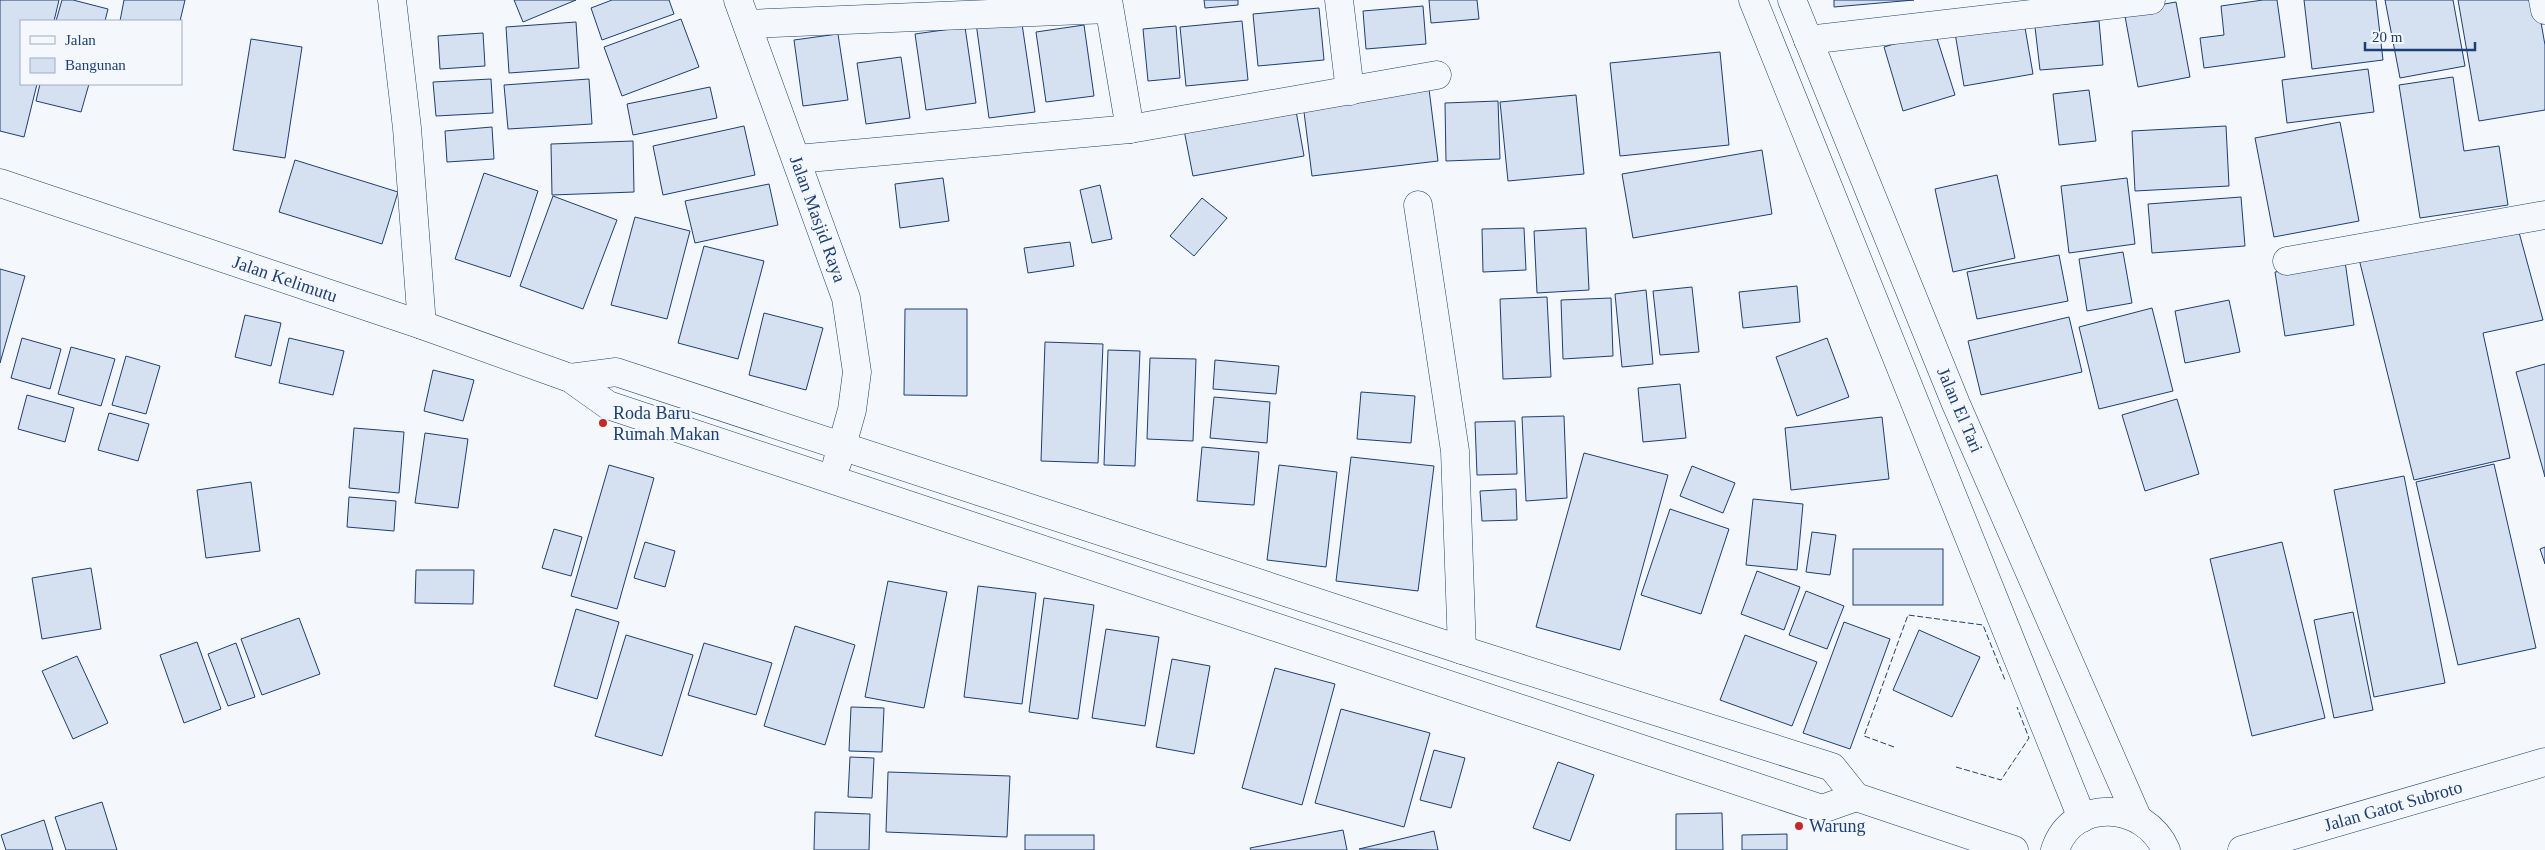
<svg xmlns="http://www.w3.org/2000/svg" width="2545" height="850" viewBox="0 0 2545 850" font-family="Georgia,serif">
<rect width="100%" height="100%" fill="#f4f7fb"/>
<g fill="#d5e0f0" stroke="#1d3f73">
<path d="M0,0H59L54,21H21V84H37L24,137L0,131Z"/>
<path d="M62,0H73L108,9L105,21H56Z"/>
<path d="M124,0H185L180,21H120Z"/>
<path d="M514,0H576L523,22Z"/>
<path d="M612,0H669L674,14L602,40L591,8Z"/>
<path d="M1204,0H1238V5L1205,8Z"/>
<path d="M1429,0H1477L1479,19L1431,23Z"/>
<path d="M1834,0H1914L1834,7Z"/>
<path d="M2263,0H2277L2285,57L2204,68L2200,38L2224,35L2221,6Z"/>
<path d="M2304,0H2376L2383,60L2312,69Z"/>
<path d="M2385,0H2453L2465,66L2400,78Z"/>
<path d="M2458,0H2537L2545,45V110L2479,121Z"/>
<path d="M2176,2L2190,77L2138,87L2124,11Z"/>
<path d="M1423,6L1426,44L1366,49L1363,11Z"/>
<path d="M1319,8L1324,60L1258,66L1253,14Z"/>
<path d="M1021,17L1035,112L989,118L976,23Z"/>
<path d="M681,19L699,67L622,96L604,47Z"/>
<path d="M1242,21L1248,80L1186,86L1180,27Z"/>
<path d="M2099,21L2103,65L2040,70L2035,27Z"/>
<path d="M576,22L579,68L509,73L506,27Z"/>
<path d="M2024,22L2033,74L1964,86L1955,33Z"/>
<path d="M1084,25L1094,96L1046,102L1036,32Z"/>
<path d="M1176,26L1180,78L1148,81L1143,29Z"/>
<path d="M965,27L976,103L926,110L915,34Z"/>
<path d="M1935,32L1955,95L1903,111L1884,47Z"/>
<path d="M483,33L485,66L440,69L438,36Z"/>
<path d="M838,34L848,100L803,106L794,40Z"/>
<path d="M251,39L302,47L285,158L233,150Z"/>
<path d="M1720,52L1729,145L1620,156L1610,63Z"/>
<path d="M901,57L910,118L866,124L857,63Z"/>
<path d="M2368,69L2374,112L2287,123L2282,80Z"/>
<path d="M2453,77L2464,151L2499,146L2508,205L2420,218L2399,85Z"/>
<path d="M491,79L493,113L436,116L433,82Z"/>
<path d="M589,79L592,124L508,129L504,85Z"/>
<path d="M40,84H89L81,112L36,101Z"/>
<path d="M710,87L717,118L633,135L627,104Z"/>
<path d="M1429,89L1438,161L1312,176L1303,104Z"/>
<path d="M2089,90L2096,141L2059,145L2053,94Z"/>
<path d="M1576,95L1584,174L1508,181L1500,102Z"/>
<path d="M1498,101L1500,159L1446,161L1445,103Z"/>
<path d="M1295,105L1304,156L1193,176L1183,125Z"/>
<path d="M2340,122L2359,221L2274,237L2255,138Z"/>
<path d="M744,126L755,175L663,195L653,146Z"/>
<path d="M2226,126L2229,186L2135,191L2132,131Z"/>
<path d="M492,127L494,159L447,162L445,131Z"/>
<path d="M633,141L634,192L552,195L551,144Z"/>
<path d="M1762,150L1772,214L1633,238L1622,174Z"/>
<path d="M295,160L398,192L382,244L279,212Z"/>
<path d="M484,173L538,191L510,277L455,259Z"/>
<path d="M1997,175L2015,258L1953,272L1935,189Z"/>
<path d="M943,178L949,221L900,228L895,184Z"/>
<path d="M2127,178L2135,244L2069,253L2061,186Z"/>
<path d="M769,184L778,225L695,243L685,201Z"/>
<path d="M1100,185L1112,239L1092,243L1080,190Z"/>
<path d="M553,196L617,220L583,309L520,286Z"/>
<path d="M2241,197L2245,246L2152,253L2148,204Z"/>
<path d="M1202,198L1227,218L1194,256L1170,236Z"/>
<path d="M635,217L690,231L667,319L611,305Z"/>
<path d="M2517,225L2543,320L2483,333L2510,458L2414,480L2359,259Z"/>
<path d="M1524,228L1526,270L1483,272L1482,229Z"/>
<path d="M1586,228L1589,290L1537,293L1534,231Z"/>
<path d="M1070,242L1074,266L1028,273L1024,248Z"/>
<path d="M704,246L764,261L738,359L678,343Z"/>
<path d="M2123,252L2132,303L2087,311L2079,259Z"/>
<path d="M2059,255L2068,301L1977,319L1967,272Z"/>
<path d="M2345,261L2354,325L2285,336L2275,272Z"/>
<path d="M0,269L25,276L0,363Z"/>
<path d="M1797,286L1800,322L1743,328L1739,292Z"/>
<path d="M1692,287L1699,352L1660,355L1653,291Z"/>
<path d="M1646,290L1653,364L1622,367L1615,294Z"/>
<path d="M1547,297L1551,377L1503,379L1500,299Z"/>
<path d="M1611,298L1613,356L1563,359L1561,300Z"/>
<path d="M2229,300L2240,352L2185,363L2175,311Z"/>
<path d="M2152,308L2173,391L2099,409L2079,327Z"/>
<path d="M905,309H967V396L904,395Z"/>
<path d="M764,313L823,328L806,390L749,375Z"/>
<path d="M245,315L281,323L271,366L235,357Z"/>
<path d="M2069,317L2082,372L1981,395L1968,341Z"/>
<path d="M22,338L61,349L50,389L11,378Z"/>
<path d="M289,338L344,351L333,395L279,383Z"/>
<path d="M1827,338L1849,397L1797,416L1776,357Z"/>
<path d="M1045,342L1103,344L1098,463L1041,461Z"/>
<path d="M71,347L115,359L101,406L58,394Z"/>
<path d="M1108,350L1140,351L1135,466L1104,465Z"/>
<path d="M126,356L160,366L146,414L112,405Z"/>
<path d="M1150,358L1196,359L1193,441L1147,439Z"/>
<path d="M1215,360L1279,366L1276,394L1213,389Z"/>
<path d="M2545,364V477L2516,372Z"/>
<path d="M433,370L474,380L463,421L424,411Z"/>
<path d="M1680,384L1686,438L1643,442L1638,388Z"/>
<path d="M1361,392L1415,396L1411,443L1357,439Z"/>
<path d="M27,395L74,408L65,442L18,429Z"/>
<path d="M1214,397L1270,402L1267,443L1210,438Z"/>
<path d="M2177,399L2199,474L2145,491L2122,415Z"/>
<path d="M109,413L149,424L138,461L98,450Z"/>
<path d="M1564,416L1567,498L1526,501L1522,417Z"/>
<path d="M1882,417L1889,479L1791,490L1785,428Z"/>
<path d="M1515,421L1517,474L1477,475L1475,422Z"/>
<path d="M354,428L404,432L399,493L349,488Z"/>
<path d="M425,433L468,439L458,508L415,503Z"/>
<path d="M1202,447L1259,452L1254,505L1197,501Z"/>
<path d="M1584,453L1668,475L1620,650L1536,627Z"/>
<path d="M1351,457L1434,466L1418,591L1336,581Z"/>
<path d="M2494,464L2536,648L2458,665L2416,482Z"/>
<path d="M609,465L654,478L617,609L571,596Z"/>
<path d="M1279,465L1337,472L1326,567L1267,560Z"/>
<path d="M1692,466L1735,483L1723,513L1680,496Z"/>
<path d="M2404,476L2445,683L2374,697L2334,490Z"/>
<path d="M251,482L260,551L206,558L197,490Z"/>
<path d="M1516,489L1517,520L1482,521L1480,491Z"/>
<path d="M349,497L396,501L394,531L347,527Z"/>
<path d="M1753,499L1803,504L1797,570L1746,565Z"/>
<path d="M1670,509L1729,529L1701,614L1641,595Z"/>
<path d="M554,529L582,537L571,576L542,568Z"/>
<path d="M1812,532L1836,535L1830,575L1806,572Z"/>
<path d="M645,542L675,551L665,587L634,578Z"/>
<path d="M2282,542L2325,718L2252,736L2210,559Z"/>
<path d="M2545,547V564L2540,549Z"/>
<rect x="1853" y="549" width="90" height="56"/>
<path d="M91,568L101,629L42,639L32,578Z"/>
<path d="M416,570H474L473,604L415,603Z"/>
<path d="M1757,571L1800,587L1784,630L1741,614Z"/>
<path d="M888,581L947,592L924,708L865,697Z"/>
<path d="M978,586L1036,593L1022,704L964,697Z"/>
<path d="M1806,591L1844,606L1827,649L1789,635Z"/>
<path d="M1044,598L1094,605L1078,719L1029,712Z"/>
<path d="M576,609L619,622L597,699L554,686Z"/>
<path d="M2353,612L2373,710L2334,718L2314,620Z"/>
<path d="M299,618L320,674L262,695L241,639Z"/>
<path d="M1844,622L1890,639L1850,749L1803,733Z"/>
<path d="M795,626L855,645L825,745L764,726Z"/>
<path d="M1106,629L1159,637L1145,726L1092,718Z"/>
<path d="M1919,630L1980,657L1952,717L1893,690Z"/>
<path d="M626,635L693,655L662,756L595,736Z"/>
<path d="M1745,635L1817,662L1792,726L1720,700Z"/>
<path d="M197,642L221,709L184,723L160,655Z"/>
<path d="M236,643L255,697L228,706L208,654Z"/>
<path d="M704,643L772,663L756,715L688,695Z"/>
<path d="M77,656L108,723L73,739L42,671Z"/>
<path d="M1172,659L1210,666L1194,754L1156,747Z"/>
<path d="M1275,668L1335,684L1302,805L1242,788Z"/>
<path d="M851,707L884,708L882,752L849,751Z"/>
<path d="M1341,709L1430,733L1404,827L1315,803Z"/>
<path d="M1434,750L1465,758L1451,808L1420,800Z"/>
<path d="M850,757L874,758L872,798L848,797Z"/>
<path d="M1558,762L1594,775L1570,841L1533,828Z"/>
<path d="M888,772L1010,776L1007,837L886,832Z"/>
<path d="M102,802L117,850H66L55,817Z"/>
<path d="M815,812L870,814L869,850H814Z"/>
<path d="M1722,813L1723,850H1676V814Z"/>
<path d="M44,820L53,850H6L1,835Z"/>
<path d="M1343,830L1347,850H1251L1250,848Z"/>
<path d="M1434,831L1438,850L1359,849Z"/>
<path d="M1787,834V850H1742V835Z"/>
<rect x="1025" y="835" width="69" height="15"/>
</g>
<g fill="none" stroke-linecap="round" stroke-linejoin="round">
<defs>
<g id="minor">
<path d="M392,0L407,128L422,325"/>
<path d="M738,0L846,298L857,372L852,410L837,463"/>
<path d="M1108,0L1130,129"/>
<path d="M1339,0L1350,91"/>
<path d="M1753,0L2082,818"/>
<path d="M1792,0L1956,404L2137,817"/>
<path d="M2543,0L2545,10"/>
<path d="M747,24L1109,9"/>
<path d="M1808,40L2151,0"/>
<path d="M797,159L1130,129L1437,75"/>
<path d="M0,183L422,325L570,378L608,405L1822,809L1856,797"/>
<path d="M1418,205L1455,451L1462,650"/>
<path d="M2287,261L2545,215"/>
<path d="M570,378L616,372L1462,650L1832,767L1856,797L2014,850"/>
</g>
<g id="highway">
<path d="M2055,850C2073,796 2145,802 2166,850"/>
<path d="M2242,850L2545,762"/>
</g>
</defs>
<use href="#minor" stroke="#1d3f73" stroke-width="29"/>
<use href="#highway" stroke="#1d3f73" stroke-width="29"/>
<use href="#minor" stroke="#f4f7fb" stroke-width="28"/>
<use href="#highway" stroke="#f4f7fb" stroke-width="28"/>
<g stroke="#1d3f73" stroke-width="1" stroke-dasharray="6 2.5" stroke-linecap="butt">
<path d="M1894,747L1864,736L1908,615L1983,625L2005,680"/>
<path d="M1956,767L2001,780L2029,738L2017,707"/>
</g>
</g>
<g fill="#c62828" stroke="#f4f7fb" stroke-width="2">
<circle cx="603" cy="423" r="5"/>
<circle cx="1799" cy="826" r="5"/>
</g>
<g text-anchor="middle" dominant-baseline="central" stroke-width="4" stroke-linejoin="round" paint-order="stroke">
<g font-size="18" fill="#1d3f73" stroke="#f4f7fb">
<text transform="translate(818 219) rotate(70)">Jalan Masjid Raya</text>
<text transform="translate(285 279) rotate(19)">Jalan Kelimutu</text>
<text transform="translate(1960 410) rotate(67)">Jalan El Tari</text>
<text transform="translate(2393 806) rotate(-16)">Jalan Gatot Subroto</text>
</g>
<g font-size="18" fill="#1d3f73" stroke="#f4f7fb" text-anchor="start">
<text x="613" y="413">Roda Baru<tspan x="613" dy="21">Rumah Makan</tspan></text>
<text x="1809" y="826">Warung</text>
</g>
</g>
<rect x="20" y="20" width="162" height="65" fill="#f4f7fb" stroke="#9eadc5"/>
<rect x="30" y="36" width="25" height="8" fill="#f4f7fb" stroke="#9eadc5"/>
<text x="65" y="45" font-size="15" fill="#1d3f73">Jalan</text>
<rect x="30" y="58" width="25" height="15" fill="#d5e0f0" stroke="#9eadc5"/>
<text x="65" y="70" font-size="15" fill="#1d3f73">Bangunan</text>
<path d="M2365 42v8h110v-8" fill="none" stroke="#1d3f73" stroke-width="2.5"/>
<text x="2372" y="42" font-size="15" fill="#1d3f73" stroke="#f4f7fb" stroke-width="4" paint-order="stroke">20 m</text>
</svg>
